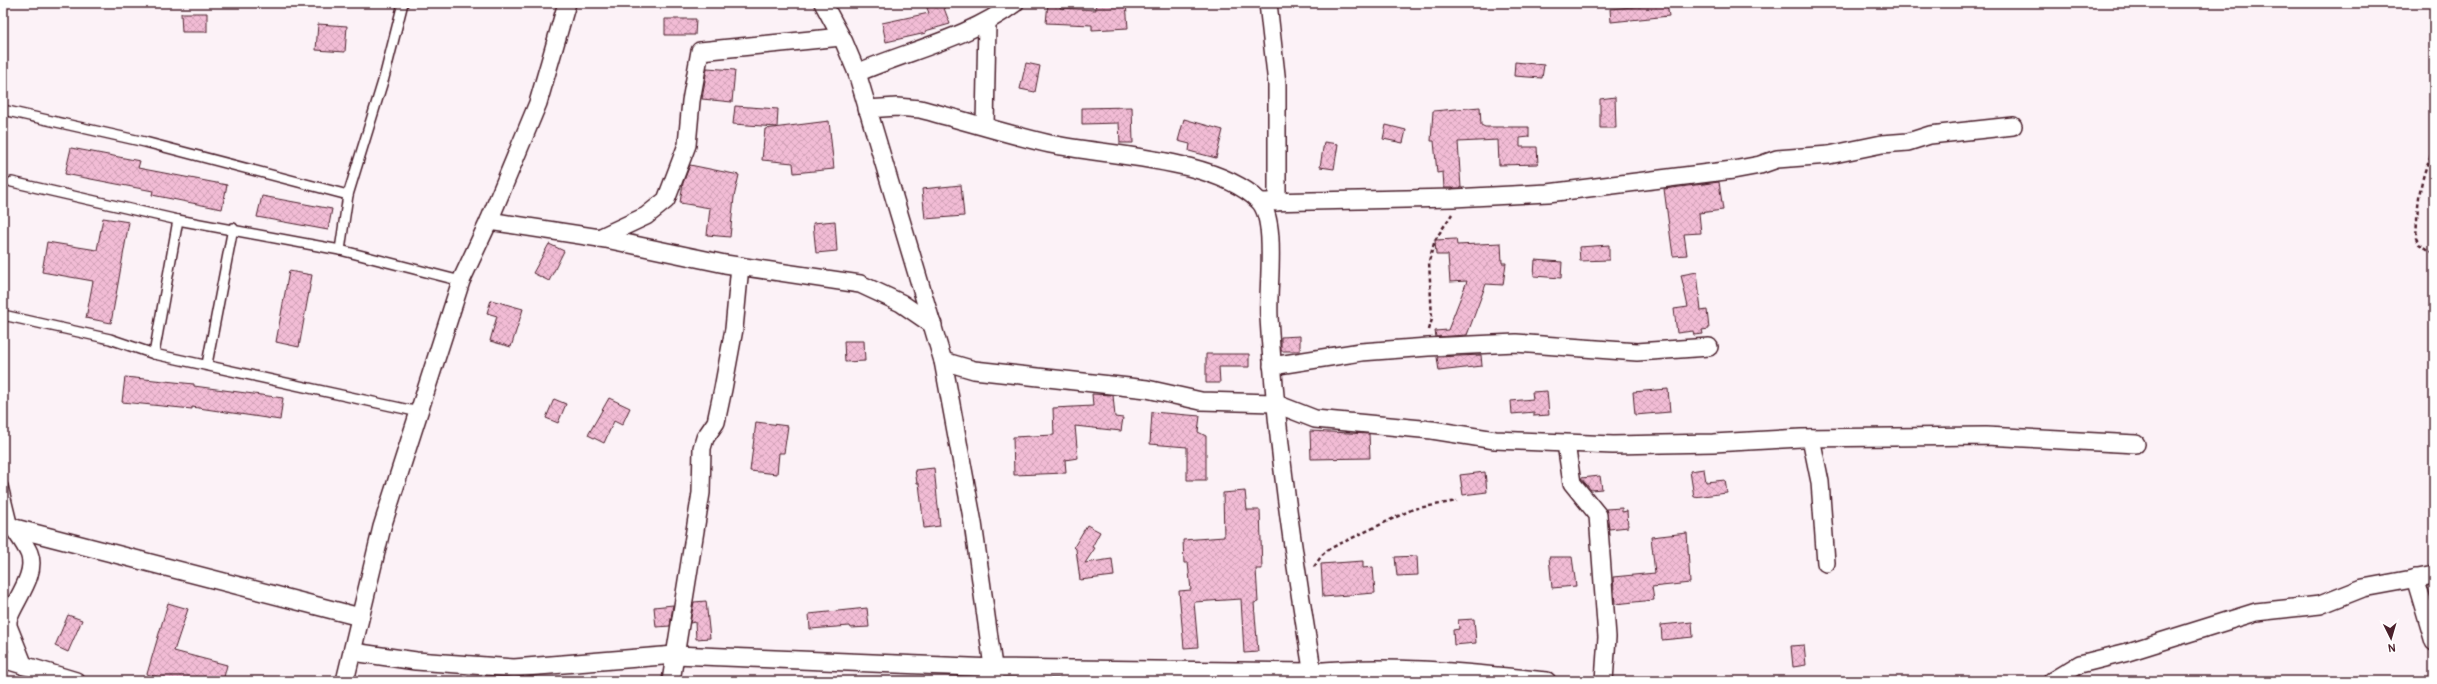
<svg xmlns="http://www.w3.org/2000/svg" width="2437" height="684" viewBox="0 0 2437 684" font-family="Pangolin,sans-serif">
<defs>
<pattern id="building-cross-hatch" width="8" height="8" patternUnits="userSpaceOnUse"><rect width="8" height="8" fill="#f2bcd5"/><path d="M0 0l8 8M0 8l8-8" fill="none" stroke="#d1a1b7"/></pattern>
</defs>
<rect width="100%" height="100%" fill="#fcf2f7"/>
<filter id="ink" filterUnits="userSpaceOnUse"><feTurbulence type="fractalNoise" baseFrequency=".025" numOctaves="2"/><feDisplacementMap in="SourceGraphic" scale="8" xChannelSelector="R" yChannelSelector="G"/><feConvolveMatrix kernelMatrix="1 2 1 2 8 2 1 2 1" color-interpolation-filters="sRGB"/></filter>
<g filter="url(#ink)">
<g fill="url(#building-cross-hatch)" stroke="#4a1f2b">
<path d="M925,3H942L950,24L925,31L926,33L886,42L882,23L929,13Z"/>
<path d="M1048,3H1061L1060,8L1096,10L1095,3H1126L1128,28L1092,30V25L1046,23Z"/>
<path d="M1667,4L1669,16L1611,22L1610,9Z"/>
<path d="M181,13H207V32H182Z"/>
<path d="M665,19H696L695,35H665Z"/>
<path d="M318,24L347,26L345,52L316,50Z"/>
<path d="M1515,62L1544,65L1542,78L1514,76Z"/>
<path d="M1026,63L1040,66L1035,92L1020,89Z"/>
<path d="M707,68L735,70L732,102L702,99Z"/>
<path d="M1615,97L1616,128H1600V99Z"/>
<path d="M735,106L778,109L777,127L733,124Z"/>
<path d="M1132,107L1133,143H1120L1119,123L1082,124V108Z"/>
<path d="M1480,107L1481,125L1485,127H1529V137L1520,138V147H1537L1538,164L1499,165L1498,140L1458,142L1461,188H1444L1443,172L1437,173L1434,141H1431L1433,111Z"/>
<path d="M1184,119L1223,130L1216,158L1189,151L1190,144L1178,141Z"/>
<path d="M829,121L834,169L794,173L793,163L762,160L765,129Z"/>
<path d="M1386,125L1406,130L1403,143L1383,139Z"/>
<path d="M1324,142L1338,144L1334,169L1320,167Z"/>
<path d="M71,148L140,161L138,168L227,185L222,209L152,195L153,191L65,174Z"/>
<path d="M690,165L739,175L734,197L730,237L707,235L710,208L680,203L683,183Z"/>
<path d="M1719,182L1723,210L1699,213L1701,233L1684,234L1687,255L1673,256L1664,189Z"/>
<path d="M961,185L964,216L925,219L922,189Z"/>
<path d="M262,196L332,209L328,230L257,217Z"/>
<path d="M103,218L129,222L111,323L86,318L93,281L42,272L47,242L97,250Z"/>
<path d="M835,221L837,251L816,253L813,223Z"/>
<path d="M1456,239L1457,245L1501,243L1502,263H1506L1503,285L1486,284L1467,335L1436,337L1435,331L1448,330L1467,281L1450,282L1448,255H1436L1435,240Z"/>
<path d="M549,244L564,251L549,281L533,273Z"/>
<path d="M1609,245V260L1580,261L1579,247Z"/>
<path d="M1535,260L1562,262L1561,278L1534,276Z"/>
<path d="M289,271L312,275L299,347L276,342Z"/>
<path d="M1697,272L1701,311L1707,310L1709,329L1702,330L1703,334L1694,335L1693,331L1677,333L1674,309L1688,307L1681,275Z"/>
<path d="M491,300L523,309L511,347L490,341L497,316L487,313Z"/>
<path d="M1300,336V351H1281V337Z"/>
<path d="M844,341H864L865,361L845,362Z"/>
<path d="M1206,354H1249V367H1219L1220,383H1206Z"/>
<path d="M1481,355L1482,366L1439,371L1437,357Z"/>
<path d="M125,377L194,384V386L283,398L280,420L192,407V409L122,402Z"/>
<path d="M1668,389L1670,412L1635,415L1633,392Z"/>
<path d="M1547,391L1549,415L1534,416V412L1512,414L1511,401L1533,399L1532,392Z"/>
<path d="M1092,394L1113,395L1115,417L1123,418L1121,431L1075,426L1078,458L1065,460L1066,473L1014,475L1013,437L1054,435L1053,408L1093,406Z"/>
<path d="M609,398L630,408L622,425L614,421L604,443L588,435Z"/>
<path d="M554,399L566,404L558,423L546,418Z"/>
<path d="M1152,412L1200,416L1198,432L1206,436V480H1187V447L1150,444Z"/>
<path d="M756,422L788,426L784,453H779L777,474L750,471Z"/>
<path d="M1310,431L1369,434L1370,458L1311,459Z"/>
<path d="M934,468L940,526L924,528L919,483H917L915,470Z"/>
<path d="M1704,469L1706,482L1725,480L1727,493L1694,497L1690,471Z"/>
<path d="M1485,472L1487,492L1463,495L1460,475Z"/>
<path d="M1600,476L1602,489L1591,490L1581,478Z"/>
<path d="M1245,491L1247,510H1260L1262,569H1256L1258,602L1254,603L1258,652L1244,653L1241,599L1194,602L1198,647L1184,648L1179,591L1191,590L1188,563H1184L1183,540L1224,537L1223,493Z"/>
<path d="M1622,508V512L1627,511L1628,527L1609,529L1606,509Z"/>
<path d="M1087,525L1100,532L1092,547L1095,548L1085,563L1112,559L1114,576L1080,580L1076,549L1074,547Z"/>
<path d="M1687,533L1690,583L1652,587L1654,600L1615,604L1613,577L1655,573L1651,537Z"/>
<path d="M1417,556L1418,575L1397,576L1395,557Z"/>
<path d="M1549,557H1572L1576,586L1552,588Z"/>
<path d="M1363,561V568L1373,567L1375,593L1323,597L1321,564Z"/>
<path d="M706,601L710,638L696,639L695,622L690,623L694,602Z"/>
<path d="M168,603L188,609L174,651L227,665L223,681H169L147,674Z"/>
<path d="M673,605L670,626L656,627L654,607Z"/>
<path d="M867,608L869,627L851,628L850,626L810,629L809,614Z"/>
<path d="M68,615L82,620L68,652L55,646Z"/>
<path d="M1474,619L1476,643L1454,645L1453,630L1459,629L1458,620Z"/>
<path d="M1692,622L1693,637L1662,640L1661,625Z"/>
<path d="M1804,645L1806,665L1793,667L1791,646Z"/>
</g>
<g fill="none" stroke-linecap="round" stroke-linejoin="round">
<defs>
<g id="service">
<path d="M3,110L145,142L348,195"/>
<path d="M12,182L178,220L340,250L461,281"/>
<path d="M340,250L348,195L384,78L403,3"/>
<path d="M3,315L110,339L154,354L419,412"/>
<path d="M154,354L178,220"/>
<path d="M207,364L233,228"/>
<path d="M3,486L13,527"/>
</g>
<g id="minor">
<path d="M823,3L844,42L857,73L943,361L973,523L995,681"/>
<path d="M1268,3L1277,84V202"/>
<path d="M857,73C910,50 969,38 1015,3"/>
<path d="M867,109L897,107L920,109C963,120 1006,134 1050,144C1108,156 1216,158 1259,201C1278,220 1267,290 1269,317C1276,439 1294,560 1314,681"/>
<path d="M985,125L987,23"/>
<path d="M1261,202L1453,198L1548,193L1733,170L1760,165L1777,159L1829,155L1882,144L1908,142L1930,135L2013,126"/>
<path d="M489,221L606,239L725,264L860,284L901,303L933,325"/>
<path d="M599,238L646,216L666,200L687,145L691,101L700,51L841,37"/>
<path d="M943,361L974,370L1147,389L1201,401L1274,403L1315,419L1432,430L1495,440L1613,445L1713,443L1801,438L1986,436L2136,444"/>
<path d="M1272,366L1361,352L1428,347L1516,343L1637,352L1709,347"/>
<path d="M1811,438L1820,482L1826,563"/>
<path d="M1566,444L1572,483L1598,515L1607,637L1604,681"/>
<path d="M3,525L360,617"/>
<path d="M13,527C18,535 25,544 29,553C38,574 14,601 8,620V626L24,666"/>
<path d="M2415,578L2434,642"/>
<path d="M353,652L416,661L514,668L675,655L994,668L1312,672C1391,664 1468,673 1547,681"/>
<path d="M3,659L76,681"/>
<path d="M345,681L382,527L461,281L489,221L538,103L567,3"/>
<path d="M671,681L701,493L702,448L705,438L716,422L723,389L734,329L740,266"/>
<path d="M2052,681L2080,664L2128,652L2256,612L2320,605L2363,588L2434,575"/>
</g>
</defs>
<use href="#service" stroke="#4a1f2b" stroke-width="12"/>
<use href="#minor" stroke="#4a1f2b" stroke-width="20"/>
<g stroke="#4a1f2b" stroke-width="2.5" stroke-dasharray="4 3" stroke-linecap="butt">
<path d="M2434,106L2432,119L2434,139"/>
<path d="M2434,149C2418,182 2418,202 2416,238L2419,244L2434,253"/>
<path d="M1429,330L1432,319L1429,261L1435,240L1452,214"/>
<path d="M1314,567L1322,555L1329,549L1413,509L1457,501"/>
</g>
<use href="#service" stroke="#fff" stroke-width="9"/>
<use href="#minor" stroke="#fff" stroke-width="17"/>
</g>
</g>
<rect width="2437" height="684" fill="none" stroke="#fff" stroke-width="16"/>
<rect x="8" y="8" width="2421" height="668" fill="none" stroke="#4a1f2b" stroke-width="1.5" filter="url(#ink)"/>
<g transform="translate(2391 638) rotate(175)" stroke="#ffffff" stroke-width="3" paint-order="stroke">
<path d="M0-3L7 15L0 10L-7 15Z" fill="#4a1f2b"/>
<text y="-6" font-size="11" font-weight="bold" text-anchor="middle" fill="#4a1f2b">N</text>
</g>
</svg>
